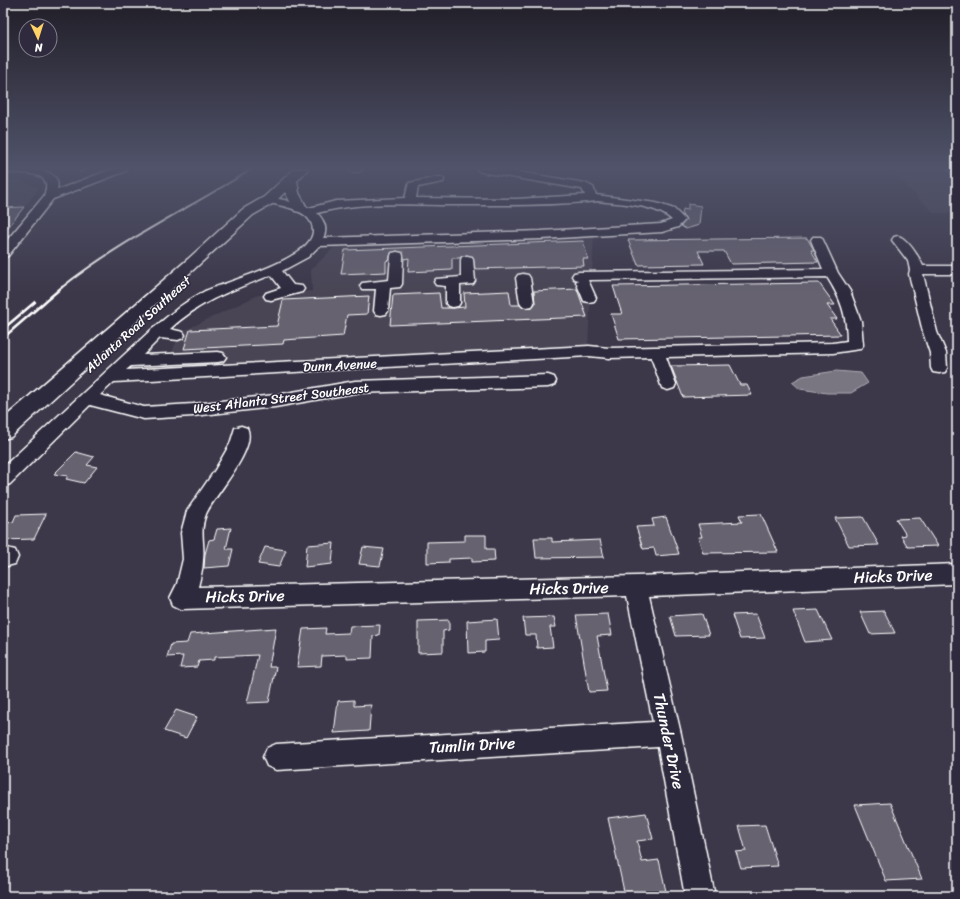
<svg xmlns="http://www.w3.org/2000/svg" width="960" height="899" viewBox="0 0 960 899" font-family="Sriracha,sans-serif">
<rect width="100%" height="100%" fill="#3c3749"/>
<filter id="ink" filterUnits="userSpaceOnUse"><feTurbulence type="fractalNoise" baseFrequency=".025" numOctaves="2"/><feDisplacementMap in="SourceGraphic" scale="8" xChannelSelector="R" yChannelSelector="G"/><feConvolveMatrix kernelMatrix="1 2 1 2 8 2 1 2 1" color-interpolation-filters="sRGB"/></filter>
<g filter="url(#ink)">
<g fill="#494455">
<path d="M889,169H957V213H934Z"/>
<path d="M3,179L19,180L39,188L3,235Z"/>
<path d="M594,237L588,347L164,369L181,332L258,295L312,291L311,270L334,247Z"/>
</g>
<path fill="#797682" stroke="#afadb4" d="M836,371L861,373L868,383L851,393H827L800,389L792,382L803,376Z"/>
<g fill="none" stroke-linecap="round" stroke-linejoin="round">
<path stroke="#afadb4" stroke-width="2.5" d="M80,172L88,169"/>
</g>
<g fill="#666270" stroke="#fff">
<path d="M688,204L701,206L699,225L686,229L681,226L686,220L682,215L683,209L688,210Z"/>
<path d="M24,207L3,234V208Z"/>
<path d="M807,238L814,250H811L818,262L731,264L724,251H698L704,264L638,265L628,240Z"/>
<path d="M583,241L588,259H583L584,266L475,269L473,257L467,255L462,256L460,258H452V270L408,272L409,258L404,259L403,253L397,251L391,253L389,260L386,261V272L341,274L345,250Z"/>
<path d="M819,283L835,305H827L837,319H830L841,335L619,339L611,314H622L613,286Z"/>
<path d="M577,289L587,317L390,325L393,295L439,293L441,308H453L465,307L464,293L509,291L511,305H520L522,307L527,308L532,307L535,304L534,291Z"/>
<path d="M369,296L367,314L347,315L343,336L284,340L283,344L184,349L190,330L277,326L283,300Z"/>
<path d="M730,365L740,385H747L752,395L683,397L671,366Z"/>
<path d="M76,452L94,457L87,465L97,467L84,483L66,479L68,476L54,474Z"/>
<path d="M46,514L34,539L3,540V528L6,523L13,522L16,515Z"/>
<path d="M761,514L778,552L703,553L698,537H702L698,524L742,522L739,515Z"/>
<path d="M666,517L679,554L656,556L654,548L643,549L636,527L654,526L652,519Z"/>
<path d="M863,517L879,545L849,546L835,518Z"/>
<path d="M920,518L938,546L908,547L901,536L906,535L896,519Z"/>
<path d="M231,528L226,549H233L229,566L204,568L205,554L209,540L214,539L217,529Z"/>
<path d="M465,535H486V549H494L495,561L472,562V558L449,559V562L427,563V542L465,541Z"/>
<path d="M534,538H552V542L600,540L604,557L536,558Z"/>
<path d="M334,543L332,564L305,567L307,545Z"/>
<path d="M265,547L286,550L279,567L258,564Z"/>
<path d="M363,547L384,549L380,566L359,564Z"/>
<path d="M818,610L832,640L805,642L793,611Z"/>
<path d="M884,611L895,633L870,634L860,612Z"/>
<path d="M608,614L612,635L597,636L607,691L589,692L576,615Z"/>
<path d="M702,614L709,635L676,636L670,616Z"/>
<path d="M756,614L765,638L740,639L732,615Z"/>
<path d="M554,617L556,627H550L553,647L537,648L536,635H525L523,618Z"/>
<path d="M497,619L499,640L485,641V652L468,653L467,621Z"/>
<path d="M449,620V630L443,631V652L418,653V621Z"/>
<path d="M380,625L379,635L373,636L372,658L347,659V655L322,656L321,666L297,667L303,629L326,628L325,634L349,633L350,626Z"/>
<path d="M276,628L269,667H276L269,702L247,703L258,655L214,657V660L199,661L197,667L180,668L183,656L167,657L171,644L187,643L190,634Z"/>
<path d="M354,700V706L371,705L369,731L334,733L338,701Z"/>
<path d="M176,710L197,717L186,738L164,731Z"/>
<path d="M890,803L922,879L886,881L855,805Z"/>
<path d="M646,813L653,839L637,841L642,862L659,860L667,896H625L608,818Z"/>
<path d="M765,825L778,866L741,868L736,852L746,851L739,826Z"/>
</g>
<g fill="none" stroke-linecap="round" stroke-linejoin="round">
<defs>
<g id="minor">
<path d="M3,169C17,169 64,164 57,190L112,169H127L126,171L53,199L8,256L3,257V245L44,196C45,192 48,186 45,181C40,171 13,173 3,173Z"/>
<path d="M349,169H363L358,172L350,171Z"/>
<path d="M476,169H501L585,183L593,187L596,195L656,203L674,209L685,220L678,227L662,232L541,239L319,246L308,257L282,271L293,285L302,286L304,289L302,292L271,300L266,299L264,296L266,293L281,288L271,275C231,291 203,299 170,329L183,332L185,335L183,338L178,340L160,338L143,355L218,352L223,353L226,357L223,361L218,362L131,366L126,370L589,346L609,348L833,343L847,341C847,315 841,299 827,277L588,280L596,298L594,301L589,302L584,301L576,282L578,280L574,279L572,276L574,273L579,272L823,269L811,240L813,237H821L823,240L838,273L850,291L861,321L863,345L860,349L833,353L666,357L676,384L674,388L668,390L662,388L651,357L609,358L589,356L114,382L100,395L144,407L193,404L275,395L355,381L548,375L554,377L556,381L554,385L548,387L355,393L275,407L193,416L144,419L90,405L10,484L3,487V467L151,330C158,325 165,318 172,313C182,304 194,297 205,291C228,281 313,259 313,231C313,209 281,206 265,202L263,200L265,198L269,197L284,200L309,208L336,201L405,198L409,183L439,177L443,178L444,180L443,182L418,187L416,198L516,199L585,195L582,189L481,172ZM598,201C620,204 656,204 672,220L661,224L541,231L323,238C328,229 324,220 317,213C356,202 400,204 440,205C493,205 546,206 598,201Z"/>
<path d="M948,169H957V175L953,174Z"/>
<path d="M898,236C907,238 919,257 923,266H957V274H923L937,332L946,353L947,368L945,372L939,373L933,372L931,368L930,353L923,332L909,274L910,270L908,261L892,240L894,237Z"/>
<path d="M397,252L402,253L403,256L402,284L400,287L390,288L388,311L386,314L381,315L376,314L374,311L376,289H362L360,286L362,283L389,280L391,256L392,253Z"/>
<path d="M467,256L472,257L473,260L475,281L473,284L460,285V303L458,306L453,307L448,306L446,303V286L436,285L434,282L436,279L461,277V260L462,257Z"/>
<path d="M523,274L528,275L530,278L534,303L532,306L527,307L522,306L520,303L516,278L518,275Z"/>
<path d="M241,426L247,428C258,449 214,495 206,514C199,531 205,543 203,560C203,569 200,578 198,587L636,576L957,564V584L649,596L681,734L715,896H685L658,747L276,770L267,766L263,757L267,748L276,744L653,722L627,596L181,609L173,605L170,598L177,584L183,559L181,533L187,511L215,470L230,444L235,428Z"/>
<path d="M3,547L15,550L18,557L15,564L3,567Z"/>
</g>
<path id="major" d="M294,169H308L297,181L299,193L307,208L305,211L300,212L295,211L285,192L274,203L253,215L11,437L3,439V419L188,259L243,209L264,197Z"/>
</defs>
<use href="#minor" stroke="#fff" stroke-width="3"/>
<use href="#major" stroke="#fff" stroke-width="3"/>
<use href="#minor" fill="#2f2a3d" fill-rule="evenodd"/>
<use href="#major" fill="#2f2a3d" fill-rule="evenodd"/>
<path stroke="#fff" stroke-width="2" d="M61,288C120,241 188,209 252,169"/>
<g stroke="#fff" stroke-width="2.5">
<path d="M3,329L35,302"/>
<path d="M3,338L62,287"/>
</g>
</g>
</g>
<linearGradient id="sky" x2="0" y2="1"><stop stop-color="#211e28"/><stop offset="0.57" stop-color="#50536a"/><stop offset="1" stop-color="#50536a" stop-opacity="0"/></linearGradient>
<rect width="960" height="295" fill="url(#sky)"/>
<g text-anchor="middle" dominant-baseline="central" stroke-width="3" stroke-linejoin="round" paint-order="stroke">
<g font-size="13" fill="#fff" stroke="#2f2a3d">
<text transform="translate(138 324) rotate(-42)">Atlanta Road Southeast</text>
<text transform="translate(340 365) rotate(-3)">Dunn Avenue</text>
<text transform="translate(281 398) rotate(-7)">West Atlanta Street Southeast</text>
</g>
<g font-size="16" fill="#fff" stroke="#2f2a3d">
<text transform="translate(893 576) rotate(-2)">Hicks Drive</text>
<text transform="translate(569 588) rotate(-1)">Hicks Drive</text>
<text transform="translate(245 596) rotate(-1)">Hicks Drive</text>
<text transform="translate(669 741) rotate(78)">Thunder Drive</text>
<text transform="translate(472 745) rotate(-3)">Tumlin Drive</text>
</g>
</g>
<rect width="960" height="899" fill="none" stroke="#2f2a3d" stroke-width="16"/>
<rect x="8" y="8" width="944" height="883" fill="none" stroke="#fff" stroke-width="1.5" filter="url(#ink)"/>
<g transform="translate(38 38) rotate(176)"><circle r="19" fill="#2f2a3d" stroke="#827f8b"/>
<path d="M0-3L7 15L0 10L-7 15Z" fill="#ffd166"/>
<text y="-6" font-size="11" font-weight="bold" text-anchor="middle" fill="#ffffff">N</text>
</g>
</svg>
